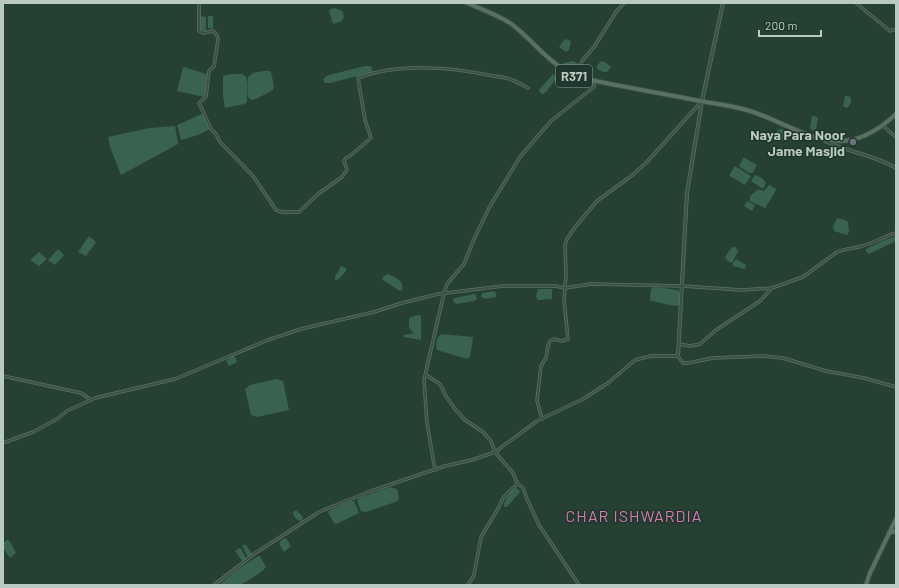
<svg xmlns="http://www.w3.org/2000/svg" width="899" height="588" viewBox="0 0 899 588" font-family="Barlow,sans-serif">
<rect width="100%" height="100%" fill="#274034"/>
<g fill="#396350">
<path d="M335,8L342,11L344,16L342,21L333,24L329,11L330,9Z"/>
<path d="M200,16L206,17V31L201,30Z"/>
<path d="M208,16H213V29L208,28Z"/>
<path d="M565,39L571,41L569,50L566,52L559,47Z"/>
<path d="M573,61L577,63L579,66L572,72L562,65L563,63Z"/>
<path d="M601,61L605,62L611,67L607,72H603L597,69V66Z"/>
<path d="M365,66H371L373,72L330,83H325L323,80L325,77L329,75Z"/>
<path d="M184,67L206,74L208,76L205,95L204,97L177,91L183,68Z"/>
<path d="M263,71H270L271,72L274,86L273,90L256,99L251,100L248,97V77L253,73Z"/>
<path d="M234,74C237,74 242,73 244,75C250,79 247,95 247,102L244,104L225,108L223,96V77L225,75Z"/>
<path d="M553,74L556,77V79L546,92L543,94L540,93L539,90Z"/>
<path d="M845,96H849L851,98V103L847,108L843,106Z"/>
<path d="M202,114L210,129L198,135L181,140L177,125Z"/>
<path d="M812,116H815L818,118L816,129L812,131L810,127Z"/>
<path d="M175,126L178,144L121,175L110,147L108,137L149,128Z"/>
<circle cx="781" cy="135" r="6"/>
<path d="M743,158H745L757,165L753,173H749L739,166Z"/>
<path d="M735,166L751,176L745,185L730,176V174Z"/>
<path d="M755,175L762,178L766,183L763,189L751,181Z"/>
<path d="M769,185L776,189V190L766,207L765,208L750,201V196L758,189L764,191Z"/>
<path d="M747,201L755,205L752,211L744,206Z"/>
<path d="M837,218L845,220L848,222L849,232L847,235L834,231L833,227Z"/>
<path d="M89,236L96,242L86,256L78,252Z"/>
<path d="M896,236V241L869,254L866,251V249L882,241Z"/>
<path d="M732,247H735L738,251L732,263L727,260L725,257Z"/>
<path d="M58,249L64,255L55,265L48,260Z"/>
<path d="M39,252L47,259L39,266L30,260Z"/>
<path d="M736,259L746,265L745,269L733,266V263Z"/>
<path d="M341,266L346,268V271L339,279L335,280V277Z"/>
<path d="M387,274C394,276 405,281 402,290L400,291L383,280L382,278Z"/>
<path d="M655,287L678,290L680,294L679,304L678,306L669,305L652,301L650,300L651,289Z"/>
<path d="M538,289H552V299L538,300L536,297Z"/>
<path d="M494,291L496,293V297L485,299L481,297L482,293Z"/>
<path d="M474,294L476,295L477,299L474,301L457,304L453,302V299L455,298Z"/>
<path d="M419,315L421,316V340L404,337V335L414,333L409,328V319L411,317Z"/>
<path d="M441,334L473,337L470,357L467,359L437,350C435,346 437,337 441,334Z"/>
<path d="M233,356L235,357L237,362L229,366L226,361Z"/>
<path d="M277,379L283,381L289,410L257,417L251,415L245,389L250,385Z"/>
<path d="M390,487L397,489L399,498L398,501L366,512L361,511L357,501L359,498Z"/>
<path d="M515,488L518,489L520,492L507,507H504C503,500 510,494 515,488Z"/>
<path d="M350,501H354L359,513L336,524H335L328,513L329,511Z"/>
<path d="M296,510L303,517L302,521C297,521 293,517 293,512Z"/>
<path d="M286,538L291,546L284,552L279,544L282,539Z"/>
<path d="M7,540H9L16,553L10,558L3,548V543Z"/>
<path d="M242,545H246L252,554L249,557L247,556Z"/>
<path d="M239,548L241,549L246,558L243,562L235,551Z"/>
<path d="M258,556H260L266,567C264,571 244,584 239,585C233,586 226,585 219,585L237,570Z"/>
</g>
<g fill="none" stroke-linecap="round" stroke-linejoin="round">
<defs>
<g id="minor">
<path d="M199,3V31L203,33L213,31L217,35L218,40L214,66L209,71L206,97L199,103L211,129L216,134L220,142L253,176L276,210L282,212H299L318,194L342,177L347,170L344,161L346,158L350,156L371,138L365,120L358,78C397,63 449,67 488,75C496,76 505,77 512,80C518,82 523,86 528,88"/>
<path d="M856,3L890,31L896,29"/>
<path d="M575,75L582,61L594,47L616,12L624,3"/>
<path d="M883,126L896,137"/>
<path d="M679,344L690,346L700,344L716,330L760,301L772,288L803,277L837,252C845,248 854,249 862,246C874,243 884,236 896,233"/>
<path d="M426,375L440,384L446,396L455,409L465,420L483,432L491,441L495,452L513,473L517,483L523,488L527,499L539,525L579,585"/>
<path d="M3,376L81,393L91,400"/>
<path d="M542,419L537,400L541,366L546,358L548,346L550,341L554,339L562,341L568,339L564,300L566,275L565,245L567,239L575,227L597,201L630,177L646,163L701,102"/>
<path d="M3,443L33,432L57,419L67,411L95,398L175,379L268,340L301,329L374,312L402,303L438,294L503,286H555L565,288L591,284L682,286L742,290L772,288"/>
<path d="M435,470L427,423L424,380L444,293L447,284L464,264L475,237L489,208L520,157L551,121L594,87L595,81"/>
<path d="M214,585L254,554L319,512L371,491L445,466L472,460L495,452L537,421L583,399L608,383L635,360L651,356H678L683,363H688L713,358L763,356L783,358L826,371L864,378L896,387"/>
<path d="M468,585L474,575L481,537L499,507L503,498L517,484"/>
</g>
<g id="tertiary">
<path d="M825,141C847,152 875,155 896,168"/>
<path d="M678,356L687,193L702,101L723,3"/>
</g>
<g id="primary">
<path d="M467,3C479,8 505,18 514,26C538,45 554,71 586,79C623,87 662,93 700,101C717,104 734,106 750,111C780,120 808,141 840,141C862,141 880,129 896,114"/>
<path d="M889,533L896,531"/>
<path d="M866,585L870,573L896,519"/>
</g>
</defs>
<use href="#minor" stroke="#5c7067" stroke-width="3.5"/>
<use href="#tertiary" stroke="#5c7067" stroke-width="4"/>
<use href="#primary" stroke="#485c52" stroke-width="5"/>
<use href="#minor" stroke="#3b5046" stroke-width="2"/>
<use href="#tertiary" stroke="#3b5046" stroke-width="2.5"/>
<use href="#primary" stroke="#5a7065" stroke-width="3.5"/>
</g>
<circle fill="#6b7280" stroke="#20352b" stroke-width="1.5" cx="853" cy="142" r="4"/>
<g text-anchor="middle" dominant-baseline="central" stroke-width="3" stroke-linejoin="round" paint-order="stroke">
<rect fill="#20352b" stroke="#8a9d95" stroke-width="1" x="556" y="65" width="36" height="22" rx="3"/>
<g font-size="13" font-weight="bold" fill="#b8cac2">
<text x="574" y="76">R371</text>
</g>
<g font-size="14" font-weight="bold" fill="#b8cac2" stroke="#20352b" text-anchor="end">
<text x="845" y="134">Naya Para Noor<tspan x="845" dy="16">Jame Masjid</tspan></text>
</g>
<g font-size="16" letter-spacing="1" fill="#d57cb3" stroke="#20352b">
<text x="634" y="515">CHAR ISHWARDIA</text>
</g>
</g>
<rect width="899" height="588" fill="none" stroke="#b8cac2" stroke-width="8"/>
<path d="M759 30v6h62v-6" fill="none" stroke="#b8cac2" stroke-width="2"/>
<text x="765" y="30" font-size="12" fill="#b8cac2" stroke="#20352b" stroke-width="3" paint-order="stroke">200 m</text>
</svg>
